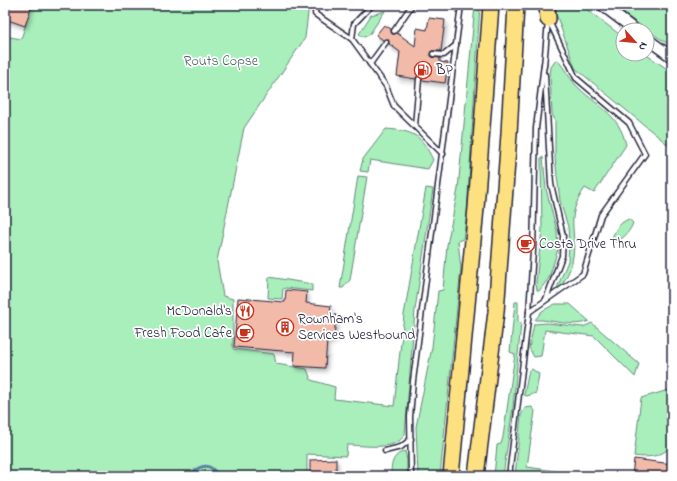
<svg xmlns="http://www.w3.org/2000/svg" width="677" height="481" viewBox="0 0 677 481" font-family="'Indie Flower',sans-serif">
<defs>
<filter id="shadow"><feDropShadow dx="2" dy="3.5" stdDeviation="2" flood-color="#0004"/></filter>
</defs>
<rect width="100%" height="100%" fill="#fff"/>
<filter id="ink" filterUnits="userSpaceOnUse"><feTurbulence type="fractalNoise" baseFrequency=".025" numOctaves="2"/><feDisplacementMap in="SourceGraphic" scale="8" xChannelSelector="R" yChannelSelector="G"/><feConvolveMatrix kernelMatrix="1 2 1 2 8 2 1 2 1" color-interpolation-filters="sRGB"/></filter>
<g filter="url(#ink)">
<g fill="#a8efbb" stroke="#65887b">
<path d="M32,5H309L305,38L244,128L217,261L223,296L233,299V349L274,354L276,364L307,369L311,380L335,387L334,399L394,406L404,315L426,188L433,189L415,310L405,434C396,452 364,445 347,445L346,456L307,454V476H5V36L21,39Z"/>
<path d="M475,5H480L467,213L463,239L458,241L461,268L440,476H418L416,427L432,347L438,291L443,290L447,245L458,189Z"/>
<path d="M555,5H581L623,37V54H645L672,72V148L575,68L555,11Z"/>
<path d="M616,5H672V47C662,39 620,14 616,5Z"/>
<path d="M385,11L369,35L364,37L359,34L371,15Z"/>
<path d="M556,60H558C564,68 569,77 575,84C595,106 619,112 626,145L594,193L585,188C563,220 579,230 572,262C570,272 564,281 559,290L557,288L568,261L569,242L568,227L560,201L555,158V120L552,114L550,75L551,67Z"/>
<path d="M386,129C413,131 421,134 433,160L428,169L370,160L368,172L360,171L363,159Z"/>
<path d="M543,157L546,189L557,231L558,249L549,278L539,291L537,290L536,282L542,229L541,162V158Z"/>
<path d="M358,176L367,177L350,280L343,288H340Z"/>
<path d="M629,219L633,223C631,230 622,241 615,242L612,238C615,230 620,222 629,219Z"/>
<path d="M269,277L312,284V291L286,288L283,289L282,299L268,298Z"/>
<path d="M515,302H518V322L521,323L513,407L503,476H494L497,445L501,444L503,437L515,354L510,352Z"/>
<path d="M555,304H570L589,321C574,328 552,319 535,320L542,311Z"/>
<path d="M547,323L583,327L592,323L639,364L635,377L594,336L545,330L541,356L534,357L529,348L534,324Z"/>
<path d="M532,369L539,374L536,393L527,396L524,395L529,370Z"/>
<path d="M672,389V446C661,457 648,458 634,456L641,398Z"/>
<path d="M532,407L535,411L527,467L590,476H515L521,415L525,408Z"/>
<path d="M405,451L407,460V476H391C391,464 392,455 405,451Z"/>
</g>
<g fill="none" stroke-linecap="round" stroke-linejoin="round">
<path stroke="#59839d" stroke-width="3" d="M192,476V473C203,463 211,464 218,476"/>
</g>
<g fill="#f2baa9" stroke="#22223b" filter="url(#shadow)">
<path d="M5,5H32L25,26L5,19Z"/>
<path d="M429,18L445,20L441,51H432L430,54L431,57L440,58V62L448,63L445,83L422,80L420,76L416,79L397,76L400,52L389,44L388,39L383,40L376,35L384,25L391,29L392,34L397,33L415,46L417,28L427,30Z"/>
<path d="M286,290L307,292L306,303L331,306L330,314L336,315L334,340H327L325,368L294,366L295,352L234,347L238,298L285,302Z"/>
<path d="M336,459V476H310V460Z"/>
<path d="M634,459L672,464V476H632Z"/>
</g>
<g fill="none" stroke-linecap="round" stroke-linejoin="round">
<defs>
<g id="service">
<path d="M316,5L315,14L352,39"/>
<path d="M374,5L371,6L354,24L352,39L386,86L394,106L443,154"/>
<path d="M394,31L412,5"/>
<path d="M433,54L444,55L456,45"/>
<path d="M370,64L386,42"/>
<path d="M544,66L548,21"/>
<path d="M545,75L551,184L563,236L562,256L546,299"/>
<path d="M415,126L419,79"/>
<path d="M529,312L583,274L601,215L645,154L629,123L576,78L549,21"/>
<path d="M385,451L401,447L411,439"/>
<path d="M411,476L410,417L413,381L461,5"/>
<path d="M509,476L529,312L533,251L536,128L544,64"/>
</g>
<g id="tertiary">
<path d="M602,5L635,30"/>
<path d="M647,39L672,57"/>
</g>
<g id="motorway">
<path d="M547,5L548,19"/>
<path d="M451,476L476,208L491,5"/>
<path d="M476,476L496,312L509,134L516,5"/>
</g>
</defs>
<use href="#service" stroke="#22223b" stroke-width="7"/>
<use href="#tertiary" stroke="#22223b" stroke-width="13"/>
<use href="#motorway" stroke="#22223b" stroke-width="18"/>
<use href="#service" stroke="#fff" stroke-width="4"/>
<use href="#tertiary" stroke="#fff" stroke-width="10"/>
<use href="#motorway" stroke="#fde080" stroke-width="15"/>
</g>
</g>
<defs>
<symbol id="fuel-ring" viewBox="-11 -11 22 22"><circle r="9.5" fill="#fff" stroke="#c8321e" stroke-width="1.5"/><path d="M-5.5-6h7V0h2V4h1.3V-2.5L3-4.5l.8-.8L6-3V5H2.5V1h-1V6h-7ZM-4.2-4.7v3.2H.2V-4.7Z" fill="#c8321e"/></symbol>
<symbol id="cafe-ring" viewBox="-11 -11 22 22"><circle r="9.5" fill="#fff" stroke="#c8321e" stroke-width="1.5"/><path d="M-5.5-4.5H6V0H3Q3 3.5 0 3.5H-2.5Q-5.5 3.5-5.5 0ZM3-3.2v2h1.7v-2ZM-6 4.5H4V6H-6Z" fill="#c8321e"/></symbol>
<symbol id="restaurant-ring" viewBox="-11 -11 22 22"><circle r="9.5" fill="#fff" stroke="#c8321e" stroke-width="1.5"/><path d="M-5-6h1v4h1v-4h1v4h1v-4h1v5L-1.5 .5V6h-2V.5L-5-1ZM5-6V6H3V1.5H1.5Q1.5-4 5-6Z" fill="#c8321e"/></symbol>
<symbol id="building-ring" viewBox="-11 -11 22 22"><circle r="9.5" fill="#fff" stroke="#c8321e" stroke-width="1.5"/><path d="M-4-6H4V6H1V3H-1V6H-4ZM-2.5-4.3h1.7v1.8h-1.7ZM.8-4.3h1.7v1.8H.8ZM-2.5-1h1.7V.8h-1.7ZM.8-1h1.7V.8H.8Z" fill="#c8321e"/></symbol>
</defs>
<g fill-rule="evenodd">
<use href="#fuel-ring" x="413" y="60" width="20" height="20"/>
<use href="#cafe-ring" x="516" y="234" width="20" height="20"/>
<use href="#restaurant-ring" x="235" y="301" width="20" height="20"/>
<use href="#building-ring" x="275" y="317" width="20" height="20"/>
<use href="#cafe-ring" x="235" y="323" width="20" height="20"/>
</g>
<g text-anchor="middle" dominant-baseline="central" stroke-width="3.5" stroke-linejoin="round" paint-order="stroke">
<g font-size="14" fill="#4a6061" stroke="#fff">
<text x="221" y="61">Routs Copse</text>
</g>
<g font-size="14" fill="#22223b" stroke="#fff" text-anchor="start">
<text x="436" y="70">BP</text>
<text x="539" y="244">Costa Drive Thru</text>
<text x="232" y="311" text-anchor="end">McDonald's</text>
<text x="298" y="319">Rownham's<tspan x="298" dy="16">Services Westbound</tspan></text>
<text x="232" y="333" text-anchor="end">Fresh Food Cafe</text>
</g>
</g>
<rect width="677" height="481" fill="none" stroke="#fff" stroke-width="20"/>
<rect x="10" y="10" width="657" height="461" fill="none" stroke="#22223b" stroke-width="1.5" filter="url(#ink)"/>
<g transform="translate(635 42) rotate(117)"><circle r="19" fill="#ffffff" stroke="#a7a7b1"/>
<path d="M0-3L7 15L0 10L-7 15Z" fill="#c8321e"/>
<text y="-6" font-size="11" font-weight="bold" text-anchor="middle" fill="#22223b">N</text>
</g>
</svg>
